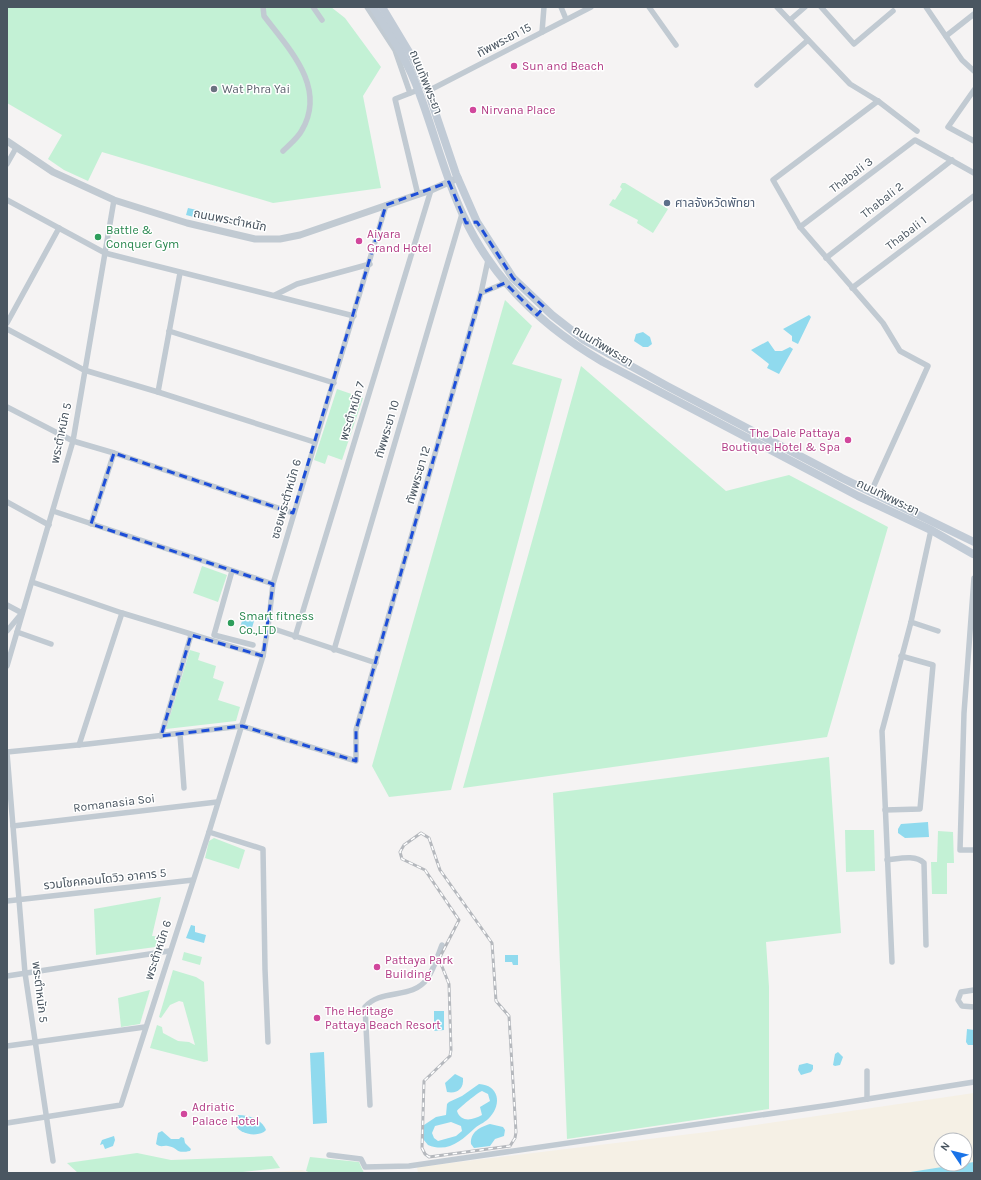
<svg xmlns="http://www.w3.org/2000/svg" width="981" height="1180" viewBox="0 0 981 1180" font-family="Karla,'Noto Sans Thai',sans-serif">
<rect width="100%" height="100%" fill="#f5f3f3"/>
<g fill="#c3f1d5">
<path d="M7,7H331L345,18L381,67L363,96L381,188L273,203L102,152L88,181L64,170L48,159L62,135L7,103Z"/>
<path d="M622,183H625L668,209L653,233L637,223L638,220L609,205L613,199L615,200L622,189L620,187Z"/>
<path d="M505,300L532,326L512,364L562,379L451,790L389,797L372,766Z"/>
<path d="M581,366L726,491L789,475L888,527L827,737L463,788Z"/>
<path d="M337,389L363,398L342,460L328,455L325,464L314,460Z"/>
<path d="M202,566L227,575L218,602L193,593Z"/>
<path d="M190,650L200,653L198,660L216,666L213,678L224,682L218,700L240,707L236,721L166,729Z"/>
<path d="M829,757L841,933L766,942L769,987V1109L567,1139L553,793Z"/>
<path d="M845,830H874L875,871L846,872Z"/>
<path d="M938,831L953,832L954,863H947V894H932L931,862H937Z"/>
<path d="M214,838L245,850L239,869L205,858L209,841Z"/>
<path d="M161,897L152,936L167,937L163,946L96,955L94,909Z"/>
<path d="M184,952L202,957L200,965L182,960Z"/>
<path d="M173,970L196,977L204,982L208,1061L204,1062L150,1048L157,1025L162,1027L163,1033L178,1041L189,1042L195,1045L183,1002L179,1001L170,1005L161,1018L159,1017Z"/>
<path d="M150,990L140,1024L121,1027L118,998Z"/>
<path d="M137,1153L171,1160L272,1156L280,1168L234,1173H78L67,1163Z"/>
<path d="M310,1157L359,1162L364,1173H311L306,1171Z"/>
</g>
<g fill="#f5f0e5">
<path d="M974,1093V1162L965,1164V1140H941V1164H965L904,1173H418L417,1167L707,1132Z"/>
<path d="M302,1170L309,1173H256Z"/>
</g>
<g fill="#90daee" fill-rule="evenodd">
<path d="M188,208L219,215L217,223L186,215Z"/>
<path d="M809,315L811,317L798,344L792,341V336L783,329Z"/>
<path d="M643,332L650,337L652,344L648,347H643L634,341L636,334Z"/>
<path d="M768,341L775,351H782L790,347L793,349L779,374L767,368L769,364L751,350Z"/>
<path d="M251,616L255,618L251,631L240,627L243,618L250,620Z"/>
<path d="M928,822L929,837L905,838L898,833V829L901,824Z"/>
<path d="M191,925L195,926V932L206,935L204,943L186,938Z"/>
<path d="M505,955H518V965H513L512,962H505Z"/>
<path d="M434,1011H444V1030L434,1031Z"/>
<path d="M967,1029L974,1030V1045H968L966,1042Z"/>
<path d="M324,1052L327,1123L313,1124L310,1053Z"/>
<path d="M838,1052L843,1057L840,1065L835,1066L833,1065L835,1054Z"/>
<path d="M807,1063L813,1065V1069L811,1072L801,1075L798,1070L799,1065Z"/>
<path d="M455,1074L463,1078C464,1089 457,1094 447,1092L445,1083Z"/>
<path d="M479,1084C499,1085 502,1104 490,1117C486,1122 480,1124 475,1128C461,1141 448,1153 428,1145L423,1139L424,1125L436,1117L446,1115L447,1104L449,1102L462,1096ZM482,1091L488,1094L490,1101L480,1107L482,1115C473,1120 461,1123 457,1111C459,1108 477,1093 482,1091ZM451,1122L461,1126L462,1131L456,1136L438,1141L434,1138L432,1133L435,1126Z"/>
<path d="M238,1115C248,1115 262,1119 266,1130C258,1140 226,1132 238,1115Z"/>
<path d="M490,1124L503,1127L505,1130L504,1136L495,1139L490,1146L474,1148L471,1144C470,1132 480,1127 490,1124Z"/>
<path d="M162,1131L171,1139H179L181,1137L184,1138L185,1143L191,1149L190,1151C175,1154 179,1148 168,1146C163,1145 161,1148 156,1144L158,1133Z"/>
<path d="M114,1136L115,1140L113,1146L105,1149L103,1144L100,1145L102,1140Z"/>
<path d="M974,1162V1173H904Z"/>
</g>
<g fill="none" stroke-linecap="round" stroke-linejoin="round">
<g stroke="#c1cad2" stroke-width="5.5">
<path d="M263,7L264,16C289,49 327,87 302,130C298,138 289,145 283,151"/>
<path d="M313,7L322,20"/>
<path d="M367,7L395,50L410,93"/>
<path d="M561,7L566,19"/>
<path d="M649,7L676,45"/>
<path d="M777,7L850,84L878,101L917,131"/>
<path d="M821,7L854,44L893,11"/>
<path d="M926,7L962,60L974,71"/>
<path d="M790,20L805,7"/>
<path d="M542,32L544,7"/>
<path d="M946,36L974,14"/>
<path d="M757,85L808,40"/>
<path d="M974,90L948,127L974,141"/>
<path d="M428,91L591,7"/>
<path d="M7,164L16,148"/>
<path d="M418,195L395,99L418,90"/>
<path d="M7,200L105,253L354,316"/>
<path d="M800,227L915,140L974,173"/>
<path d="M826,258L952,160"/>
<path d="M852,288L974,196"/>
<path d="M481,293L505,283"/>
<path d="M275,295L297,284L370,264"/>
<path d="M7,323L59,228"/>
<path d="M7,329L84,370L158,392L314,442"/>
<path d="M169,331L334,383"/>
<path d="M158,392L180,273"/>
<path d="M7,407L73,441L114,453L293,513"/>
<path d="M871,492L928,366L900,351L883,323L800,227L773,180L878,101"/>
<path d="M7,502L49,525"/>
<path d="M53,511L273,584"/>
<path d="M91,524L114,453"/>
<path d="M232,571L214,635L253,645"/>
<path d="M974,578L964,713L960,850H974"/>
<path d="M32,582L122,613L263,656"/>
<path d="M7,605L22,613L7,631"/>
<path d="M911,622L938,631"/>
<path d="M268,627L376,663"/>
<path d="M17,632L51,644"/>
<path d="M295,637L431,190"/>
<path d="M334,650L462,214"/>
<path d="M7,666L73,441L114,200"/>
<path d="M180,734L184,788"/>
<path d="M161,736L191,635"/>
<path d="M79,745L122,613"/>
<path d="M7,752L88,744L242,726L356,761V730L481,293L488,260"/>
<path d="M7,753L25,973L53,1161"/>
<path d="M885,810L920,809L933,665L901,656"/>
<path d="M13,826L217,802"/>
<path d="M209,832L263,849L265,969L268,1042"/>
<path d="M887,860C898,859 915,854 924,863L926,945"/>
<path d="M7,901L193,880"/>
<path d="M892,962L882,731L911,622L931,530"/>
<path d="M7,976L169,951"/>
<path d="M974,990L961,992L958,1000L962,1006L974,1007"/>
<path d="M7,1046L145,1027"/>
<path d="M867,1099V1071"/>
<path d="M370,1105L365,1007C381,988 412,1000 427,979C434,969 438,955 442,945"/>
<path d="M7,1123L121,1105L209,832L263,656L268,627L273,584L386,205"/>
<path d="M329,1155L361,1159L365,1167L409,1166L830,1105L974,1082"/>
</g>
<path stroke="#c1cad2" stroke-width="7" d="M7,141L53,172L114,200L187,223L255,239H280L300,235L431,190L458,178"/>
<g stroke="#c1cbd6" stroke-width="8">
<path d="M373,7C391,35 409,63 420,95C435,135 445,177 463,215C492,279 543,327 603,362L858,496L931,530L973,554"/>
<path d="M382,7L415,62L428,91L456,174L477,222L513,278L552,315L584,340L667,386L842,478L974,542"/>
</g>
<defs>
<path id="rail" d="M421,833L429,838L440,870L492,943L496,1001L509,1016L516,1132L515,1138L510,1146L429,1157L425,1154L422,1148L424,1081L450,1056L451,1050L449,984L439,959L459,920L425,870L402,859L400,852L404,845Z"/>
</defs>
<use href="#rail" stroke="#b5b8bd" stroke-width="3"/>
<use href="#rail" stroke="#fff" stroke-width="1.5" stroke-dasharray="4.5" stroke-linecap="butt"/>
</g>
<path fill="none" stroke="#1d4ed8" stroke-width="3" stroke-dasharray="8 5" stroke-linejoin="round" d="M449,182L466,223L477,222L513,278L544,307L537,315L505,283L481,293L356,730V761L242,726L161,736L191,635L263,656L273,584L91,524L114,453L293,513L386,205Z"/>
<g fill="#d1479c" stroke="#fff" stroke-width="1.5">
<circle cx="514" cy="66" r="4"/>
<circle cx="473" cy="110" r="4"/>
<circle cx="359" cy="241" r="4"/>
<circle cx="848" cy="440" r="4"/>
<circle cx="377" cy="967" r="4"/>
<circle cx="317" cy="1018" r="4"/>
<circle cx="184" cy="1114" r="4"/>
</g>
<circle fill="#6b7280" stroke="#fff" stroke-width="1.5" cx="214" cy="89" r="4"/>
<circle fill="#5c6f8a" stroke="#fff" stroke-width="1.5" cx="667" cy="203" r="4"/>
<g fill="#2e9e5b" stroke="#fff" stroke-width="1.5">
<circle cx="98" cy="237" r="4"/>
<circle cx="231" cy="623" r="4"/>
</g>
<g text-anchor="middle" dominant-baseline="central" stroke-width="3" stroke-linejoin="round" paint-order="stroke">
<g font-size="12" fill="#4a5661" stroke="#fff">
<text transform="translate(504 40) rotate(-28)">ทัพพระยา 15</text>
<text transform="translate(426 82) rotate(68)">ถนนทัพพระยา</text>
<text transform="translate(851 175) rotate(-37)">Thabali 3</text>
<text transform="translate(882 200) rotate(-38)">Thabali 2</text>
<text transform="translate(230 220) rotate(11)">ถนนพระตำหนัก</text>
<text transform="translate(906 233) rotate(-37)">Thabali 1</text>
<text transform="translate(603 346) rotate(31)">ถนนทัพพระยา</text>
<text transform="translate(352 411) rotate(-73)">พระตำหนัก 7</text>
<text transform="translate(387 429) rotate(-74)">ทัพพระยา 10</text>
<text transform="translate(61 433) rotate(-78)">พระตำหนัก 5</text>
<text transform="translate(418 475) rotate(-74)">ทัพพระยา 12</text>
<text transform="translate(888 497) rotate(26)">ถนนทัพพระยา</text>
<text transform="translate(286 499) rotate(-74)">ซอยพระตำหนัก 6</text>
<text transform="translate(114 803) rotate(-7)">Romanasia Soi</text>
<text transform="translate(105 879) rotate(-6)">รวมโชคคอนโดวิว อาคาร 5</text>
<text transform="translate(158 950) rotate(-72)">พระตำหนัก 6</text>
<text transform="translate(40 992) rotate(83)">พระตำหนัก 5</text>
</g>
<g font-size="12" fill="#b23c85" stroke="#fff" text-anchor="start">
<text x="522" y="66">Sun and Beach</text>
<text x="481" y="110">Nirvana Place</text>
<text x="367" y="234">Aiyara<tspan x="367" dy="14">Grand Hotel</tspan></text>
<text x="840" y="433" text-anchor="end">The Dale Pattaya<tspan x="840" dy="14">Boutique Hotel &amp; Spa</tspan></text>
<text x="385" y="960">Pattaya Park<tspan x="385" dy="14">Building</tspan></text>
<text x="325" y="1011">The Heritage<tspan x="325" dy="14">Pattaya Beach Resort</tspan></text>
<text x="192" y="1107">Adriatic<tspan x="192" dy="14">Palace Hotel</tspan></text>
</g>
<g font-size="12" fill="#5b616d" stroke="#fff" text-anchor="start">
<text x="222" y="89">Wat Phra Yai</text>
</g>
<g font-size="12" fill="#4e5e75" stroke="#fff" text-anchor="start">
<text x="675" y="203">ศาลจังหวัดพัทยา</text>
</g>
<g font-size="12" fill="#27864d" stroke="#fff" text-anchor="start">
<text x="106" y="230">Battle &amp;<tspan x="106" dy="14">Conquer Gym</tspan></text>
<text x="239" y="616">Smart fitness<tspan x="239" dy="14">Co.,LTD</tspan></text>
</g>
</g>
<rect width="981" height="1180" fill="none" stroke="#4a5661" stroke-width="16"/>
<g transform="translate(953 1152) rotate(305)"><circle r="19" fill="#ffffff" stroke="#b7bbc0"/>
<path d="M0-3L7 15L0 10L-7 15Z" fill="#1a73e8"/>
<text y="-6" font-size="11" font-weight="bold" text-anchor="middle" fill="#4a5661">N</text>
</g>
</svg>
